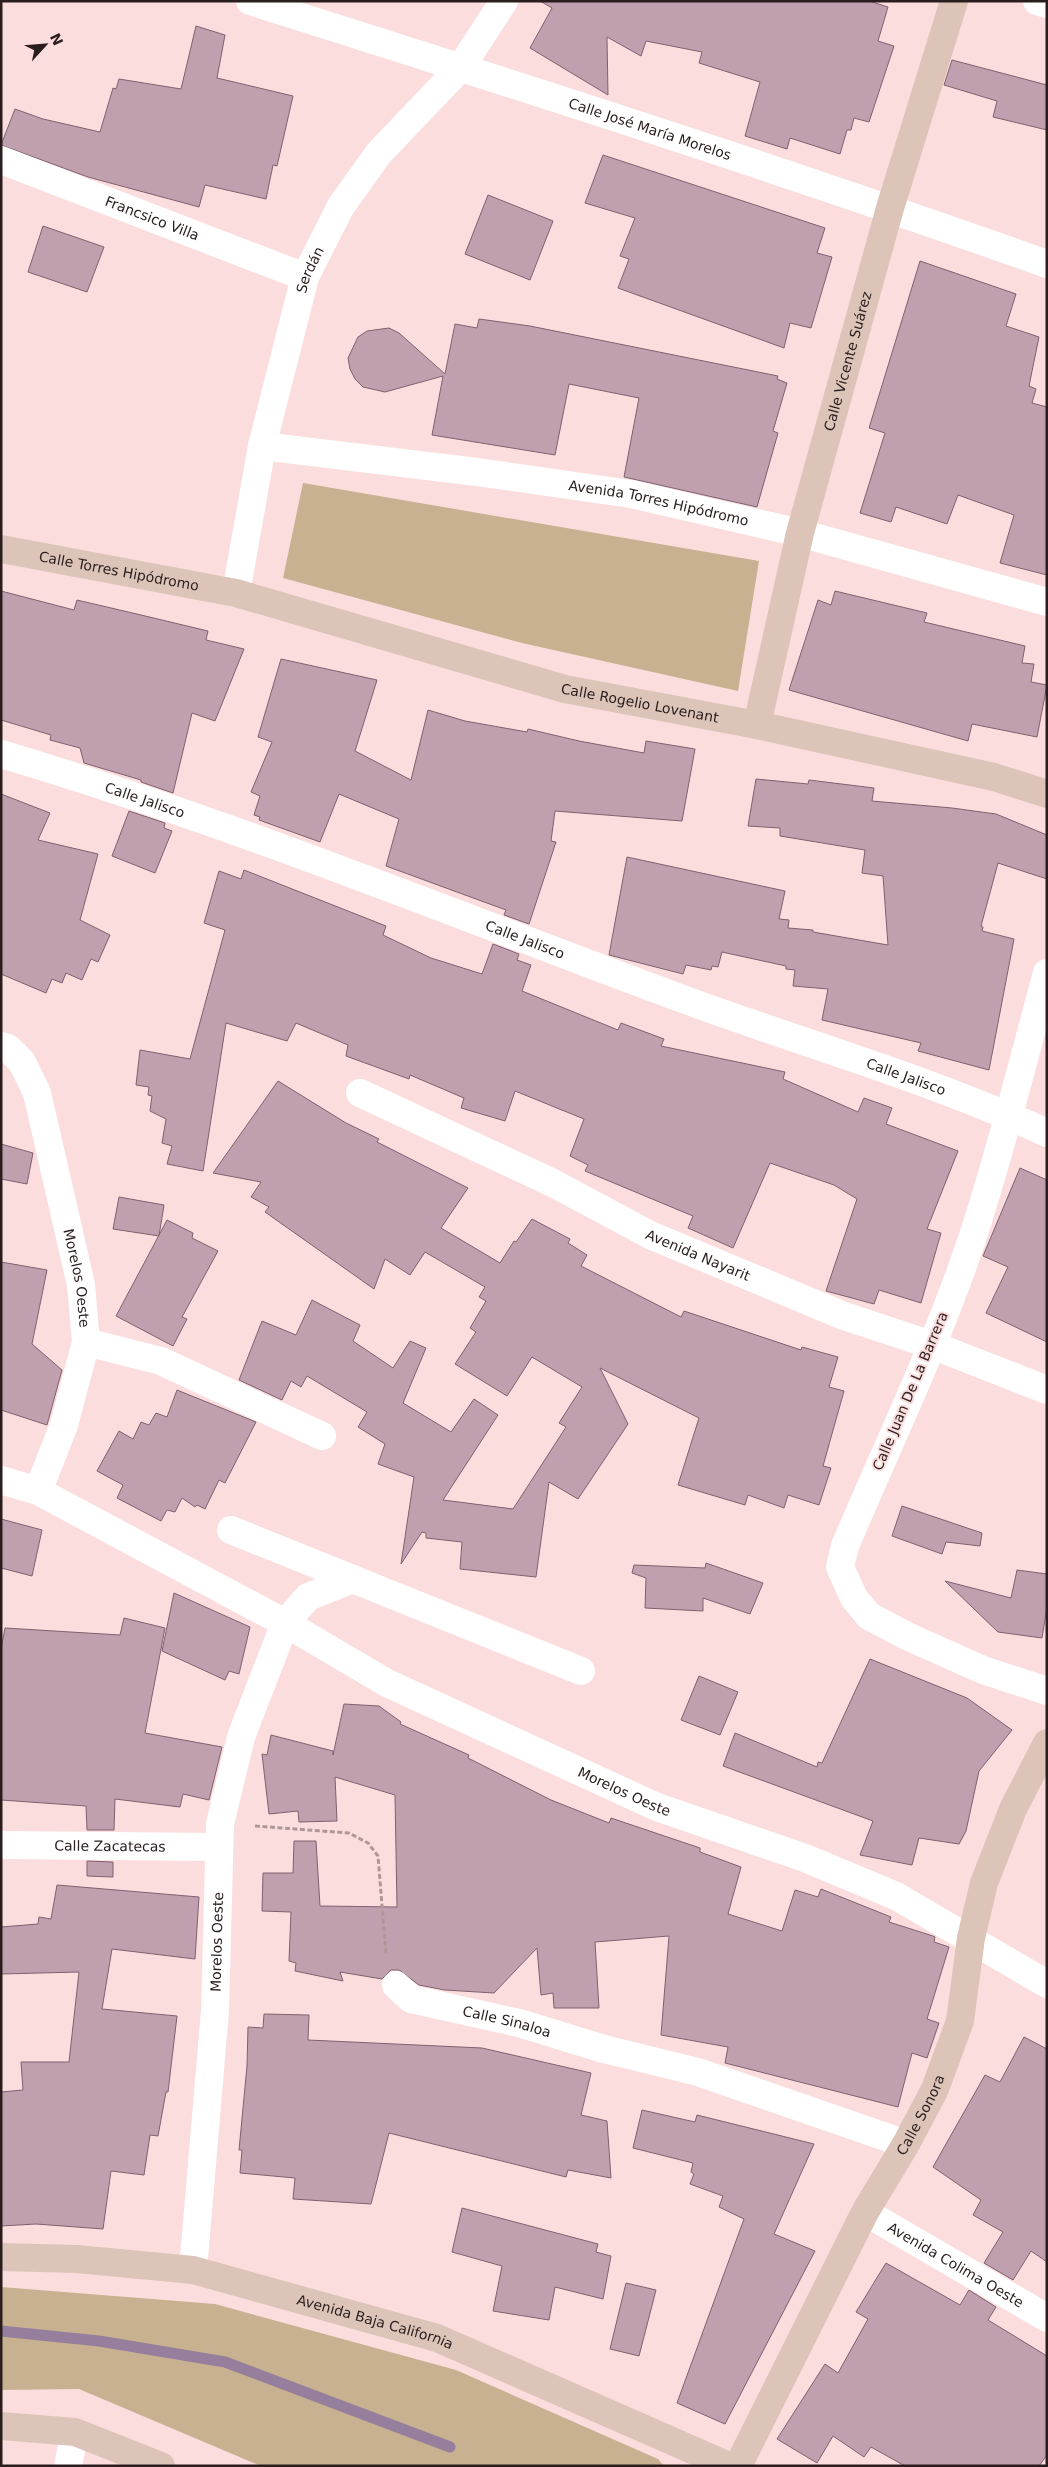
<svg xmlns="http://www.w3.org/2000/svg" width="1048" height="2467" viewBox="0 0 1048 2467" font-family="'DejaVu Sans',sans-serif">
<rect width="100%" height="100%" fill="#fcdddd"/>
<g fill="#c7b191">
<path d="M303,483L759,561L738,691L522,643L283,578Z"/>
<path d="M1,2287L215,2304L456,2370L658,2459L664,2466H261L79,2389L1,2390Z"/>
</g>
<g fill="none" stroke-linecap="round" stroke-linejoin="round">
<path stroke="#967f9c" stroke-width="11" d="M1,2331L99,2341L225,2362L450,2447"/>
</g>
<g fill="#c0a0af" stroke="#7e616f">
<path d="M540,1H869L888,7L878,41L894,46L869,122L854,118L851,130H847L840,154L790,138L787,149L745,136L760,82L699,63L702,52L646,41L641,56L607,37L608,95L530,48L552,8Z"/>
<path d="M196,26L225,35L217,78L293,96L277,166L273,165L266,199L205,185L199,207L88,177L1,145L15,109L43,119L100,132L113,88L116,89L119,79L181,89Z"/>
<path d="M952,60L1047,85V130L993,117L997,101L944,85Z"/>
<path d="M603,155L825,228L817,253L832,257L811,328L790,323L784,348L618,288L629,259L620,256L635,218L585,203Z"/>
<path d="M488,195L553,221L530,280L465,254Z"/>
<path d="M43,226L104,247L87,292L28,272Z"/>
<path d="M920,261L1016,294L1006,326L1039,337L1029,386L1036,389L1032,403L1047,407V575L1000,563L1014,515L958,495L947,524L896,507L891,522L860,513L885,433L869,428Z"/>
<path d="M479,319L530,326L778,376L777,379L787,383L773,431L778,433L757,507L624,477L639,398L569,384L555,455L432,435L443,376L385,392L363,387L355,379L350,369L348,358L358,337L367,331L389,328L399,333L445,374L455,324L477,328Z"/>
<path d="M1,591L74,610L77,600L141,615L208,631L206,640L244,649L215,721L192,713L173,793L141,782V780L84,763L80,748L50,740L51,735L1,720Z"/>
<path d="M835,591L927,613L924,622L1025,646L1022,663L1034,664L1031,682L1047,685L1037,737L972,724L968,741L789,690L818,600L831,605Z"/>
<path d="M281,659L377,680L355,751L411,780L428,710L465,721L527,732L528,729L579,741L644,753L646,741L695,749L682,821L555,811L551,841L556,842L529,924L504,915L506,910L386,866L399,819L339,794L320,842L259,820L260,817L254,815L260,796L251,792L272,742L258,737Z"/>
<path d="M756,779L808,784L809,780L874,788L872,801L952,808L996,814L1047,835V879L998,863L981,926L983,927L982,931L1014,939L989,1070L918,1051L921,1043L822,1020L828,989L793,986L795,970L786,969V966L722,952L718,967L712,966L711,970L686,965L683,974L609,955L627,857L785,891L779,919L789,920L788,928L813,930V932L888,945L883,876L862,873L865,850L780,836V828L748,826Z"/>
<path d="M1,794L50,813L38,840L98,854L80,920L110,935L98,962L91,959L82,980L66,973L62,983L52,979L46,993L1,974Z"/>
<path d="M129,811L165,823L164,828L172,831L155,873L112,856Z"/>
<path d="M244,870L386,926L383,935L431,958L482,974L493,944L519,954L517,960L531,965L522,991L618,1030L621,1023L664,1039L661,1046L785,1072L783,1079L858,1112L864,1098L892,1108L886,1124L958,1151L927,1229L941,1233L921,1303L879,1290L874,1304L826,1291L857,1199L834,1185L770,1163L733,1248L688,1228L693,1216L585,1171L588,1165L570,1156L584,1119L515,1091L505,1121L461,1108L464,1098L410,1075L409,1079L346,1056L348,1045L296,1023L287,1041L226,1023L203,1171L167,1164L172,1146L162,1143L166,1119L150,1111L152,1096L148,1095L149,1087L136,1085L140,1050L190,1059L225,930L204,923L219,871L241,879Z"/>
<path d="M278,1081L346,1123L379,1139L377,1142L468,1188L441,1228L500,1263L514,1241L516,1242L532,1219L570,1239L568,1243L587,1255L581,1266L681,1317L684,1311L801,1350L802,1347L838,1357L829,1387L844,1391L823,1466L831,1468L819,1505L788,1495L784,1508L748,1495L745,1505L678,1485L699,1418L600,1368L628,1424L578,1499L549,1482L536,1577L460,1569L462,1542L426,1538V1533L422,1532L401,1564L414,1477L378,1464L385,1444L358,1427L367,1412L307,1376L301,1387L291,1381L282,1400L239,1380L262,1321L296,1335L312,1300L360,1325L353,1341L393,1368L410,1341L426,1348L403,1403L451,1432L474,1399L498,1415L443,1500L513,1509L566,1427L559,1423L582,1387L532,1357L507,1396L455,1364L476,1332L470,1328L486,1301L479,1297L485,1287L425,1252L410,1275L385,1259L374,1289L265,1212L269,1207L251,1197L261,1182L213,1173Z"/>
<path d="M1,1144L33,1153L27,1184L1,1179Z"/>
<path d="M1020,1168L1047,1180V1342L986,1313L1008,1267L983,1256Z"/>
<path d="M119,1197L164,1205L159,1236L113,1229Z"/>
<path d="M167,1220L193,1233L192,1238L218,1251L182,1317L187,1319L173,1346L116,1316Z"/>
<path d="M1,1262L47,1270L32,1344L62,1370L47,1425L1,1410Z"/>
<path d="M177,1390L256,1422L225,1483L219,1480L205,1509L197,1505L195,1507L182,1498L175,1512L167,1510L161,1521L117,1498L123,1485L97,1471L119,1431L133,1439L141,1422L149,1425L156,1413L167,1417Z"/>
<path d="M902,1506L982,1533L980,1546L946,1542L942,1554L892,1536Z"/>
<path d="M1,1519L42,1530L32,1576L1,1568Z"/>
<path d="M706,1563L763,1583L750,1614L703,1598V1611L645,1608L646,1578L632,1573L634,1565L705,1568Z"/>
<path d="M1017,1570L1047,1574V1607L1042,1638L998,1632L945,1581L1011,1598Z"/>
<path d="M174,1593L250,1627L239,1674L229,1671L225,1680L162,1651Z"/>
<path d="M124,1618L165,1628L145,1733L222,1747L209,1800L183,1794L180,1807L115,1799L114,1830H87L86,1806L1,1800V1649L5,1628L120,1635Z"/>
<path d="M870,1659L967,1698L1012,1730L979,1771L966,1831L959,1844L919,1838L912,1865L860,1855L873,1821L723,1766L735,1733L817,1767L818,1762L822,1763Z"/>
<path d="M699,1676L738,1692L720,1735L681,1720Z"/>
<path d="M344,1704L379,1706L401,1722L400,1724L469,1755L468,1758L551,1800L609,1823L611,1818L700,1848V1852L741,1867L728,1914L782,1931L795,1890L818,1897L821,1889L891,1917L889,1922L933,1936L935,1937L934,1942L949,1947L927,2019L939,2023L927,2058L912,2053L898,2107L725,2063L728,2047L661,2035L669,1936L595,1942L599,2008H554L553,1993L541,1995L537,1948L494,1993L445,1990L419,1985L399,1970H391L382,1979L340,1972L343,1981L295,1971L296,1963L289,1961L291,1912L262,1911L263,1873H293L294,1841H316L320,1906L397,1907L395,1795L335,1777L337,1821L299,1822L298,1811L269,1814L262,1754L267,1755L271,1735L333,1751V1755Z"/>
<path d="M87,1861L113,1862V1877L87,1876Z"/>
<path d="M57,1885L199,1897L195,1959L112,1949L102,2009L177,2016L168,2092H166L158,2136L150,2135L144,2175L111,2171L103,2229L36,2224L1,2226V2092L23,2090L21,2062H69L79,1972L1,1974V1927L38,1924L39,1917L51,1919Z"/>
<path d="M264,2014L309,2015L308,2040L482,2048L591,2073L581,2115L607,2121L611,2178L568,2170L566,2177L389,2133L371,2204L293,2199L295,2178L240,2173L242,2150H239L247,2066L248,2027L263,2028Z"/>
<path d="M1024,2037L1047,2049V2262L1031,2251L1013,2280L984,2263L1003,2232L973,2215L981,2200L933,2167L985,2075L1000,2082Z"/>
<path d="M642,2110L695,2122L697,2115L814,2144L774,2234L815,2251L725,2424L677,2403L744,2219L719,2207L723,2196L690,2184L694,2174L691,2172L693,2163L633,2148Z"/>
<path d="M462,2208L598,2244L596,2252L611,2256L603,2299L555,2287L549,2320L493,2311L502,2266L452,2252Z"/>
<path d="M886,2263L960,2305L969,2290L996,2307L988,2320L1047,2356V2455L1039,2466H905L871,2447L864,2457L833,2436L817,2463L777,2439L825,2364L838,2373L868,2319L856,2312Z"/>
<path d="M626,2283L656,2290L639,2356L610,2349Z"/>
</g>
<g fill="none" stroke-linecap="round" stroke-linejoin="round">
<path stroke="#af9797" stroke-width="3" stroke-dasharray="5 2.5" stroke-linecap="butt" d="M255,1826L349,1833L368,1843L378,1856L386,1955"/>
<g stroke="#fff" stroke-width="28">
<path id="s1" d="M250,1C517,85 783,170 1047,264"/>
<path d="M1037,1L1047,4"/>
<path id="s2" d="M1,160L305,277"/>
<path id="s3" d="M262,446L477,472L631,494L800,533L1047,602"/>
<path id="s4" d="M236,593L262,446L305,277L341,206L379,153L461,67L504,1"/>
<path id="s5" d="M1,754C226,821 444,910 664,992C791,1040 923,1076 1047,1133"/>
<path d="M1047,973C1023,1061 1001,1151 972,1239C937,1344 888,1444 845,1546L840,1567L854,1598L869,1616L909,1637L983,1670L1047,1691"/>
<path id="s6" d="M1,1046L8,1048L22,1062L37,1093L81,1285L86,1342L64,1425L38,1491"/>
<path id="s7" d="M360,1093L553,1183L650,1235L844,1316L932,1345L1047,1390"/>
<path d="M86,1342L161,1361L322,1436"/>
<path id="s8" d="M1,1480L38,1491L285,1623L387,1683L657,1807L805,1858L896,1896L1047,1984"/>
<path d="M231,1530L581,1671"/>
<path id="s9" d="M1,1845L218,1847"/>
<path id="s10" d="M396,1985L411,1999L519,2023L604,2049L698,2072L906,2144"/>
<path id="s11" d="M865,2212L1047,2318"/>
<path id="s12" d="M193,2270L215,2011L220,1824L241,1737L285,1623L308,1597L353,1579"/>
<path d="M68,2466L75,2432"/>
</g>
<g stroke="#ddc4b9" stroke-width="28">
<path id="s13" d="M1,549L236,593L565,689L757,725L994,777L1047,794"/>
<path id="s14" d="M757,725L800,533L890,208L954,1"/>
<path id="s15" d="M1,2257L77,2259L193,2270L437,2338L729,2466"/>
<path d="M1,2426L75,2432L161,2466"/>
<path id="s16" d="M738,2466L865,2212L906,2144L935,2089L960,2021L971,1938L984,1883L1013,1809L1047,1743"/>
</g>
</g>
<g text-anchor="middle" dominant-baseline="central" stroke-width="4" stroke-linejoin="round" paint-order="stroke">
<g font-size="14" fill="#2a1d1d" stroke="#fcdddd">
<text stroke="none"><textPath href="#s1" startOffset="420">Calle José María Morelos</textPath></text>
<text stroke="none"><textPath href="#s2" startOffset="162">Francsico Villa</textPath></text>
<text stroke="none"><textPath href="#s4" startOffset="332">Serdán</textPath></text>
<text stroke="none"><textPath href="#s14" startOffset="375">Calle Vicente Suárez</textPath></text>
<text stroke="none"><textPath href="#s3" startOffset="401">Avenida Torres Hipódromo</textPath></text>
<text stroke="none"><textPath href="#s13" startOffset="120">Calle Torres Hipódromo</textPath></text>
<text stroke="none"><textPath href="#s13" startOffset="658">Calle Rogelio Lovenant</textPath></text>
<text stroke="none"><textPath href="#s5" startOffset="151">Calle Jalisco</textPath></text>
<text stroke="none"><textPath href="#s5" startOffset="556">Calle Jalisco</textPath></text>
<text stroke="none"><textPath href="#s5" startOffset="961">Calle Jalisco</textPath></text>
<text stroke="none"><textPath href="#s7" startOffset="375">Avenida Nayarit</textPath></text>
<text stroke="none"><textPath href="#s6" startOffset="251">Morelos Oeste</textPath></text>
<text transform="translate(910 1391) rotate(-67)">Calle Juan De La Barrera</text>
<text stroke="none"><textPath href="#s8" startOffset="698">Morelos Oeste</textPath></text>
<text stroke="none"><textPath href="#s9" startOffset="109">Calle Zacatecas</textPath></text>
<text stroke="none"><textPath href="#s12" startOffset="329">Morelos Oeste</textPath></text>
<text stroke="none"><textPath href="#s10" startOffset="119">Calle Sinaloa</textPath></text>
<text stroke="none"><textPath href="#s16" startOffset="396">Calle Sonora</textPath></text>
<text stroke="none"><textPath href="#s11" startOffset="105">Avenida Colima Oeste</textPath></text>
<text stroke="none"><textPath href="#s15" startOffset="382">Avenida Baja California</textPath></text>
</g>
</g>
<rect width="1048" height="2467" fill="none" stroke="#2a1d1d" stroke-width="5"/>
<g transform="translate(45 45) rotate(64)" stroke="#fcdddd" stroke-width="4" paint-order="stroke">
<path d="M0-4L9 19L0 12L-9 19Z" fill="#2a1d1d"/>
<text y="-8" font-size="14" font-weight="bold" text-anchor="middle" fill="#2a1d1d">N</text>
</g>
</svg>
